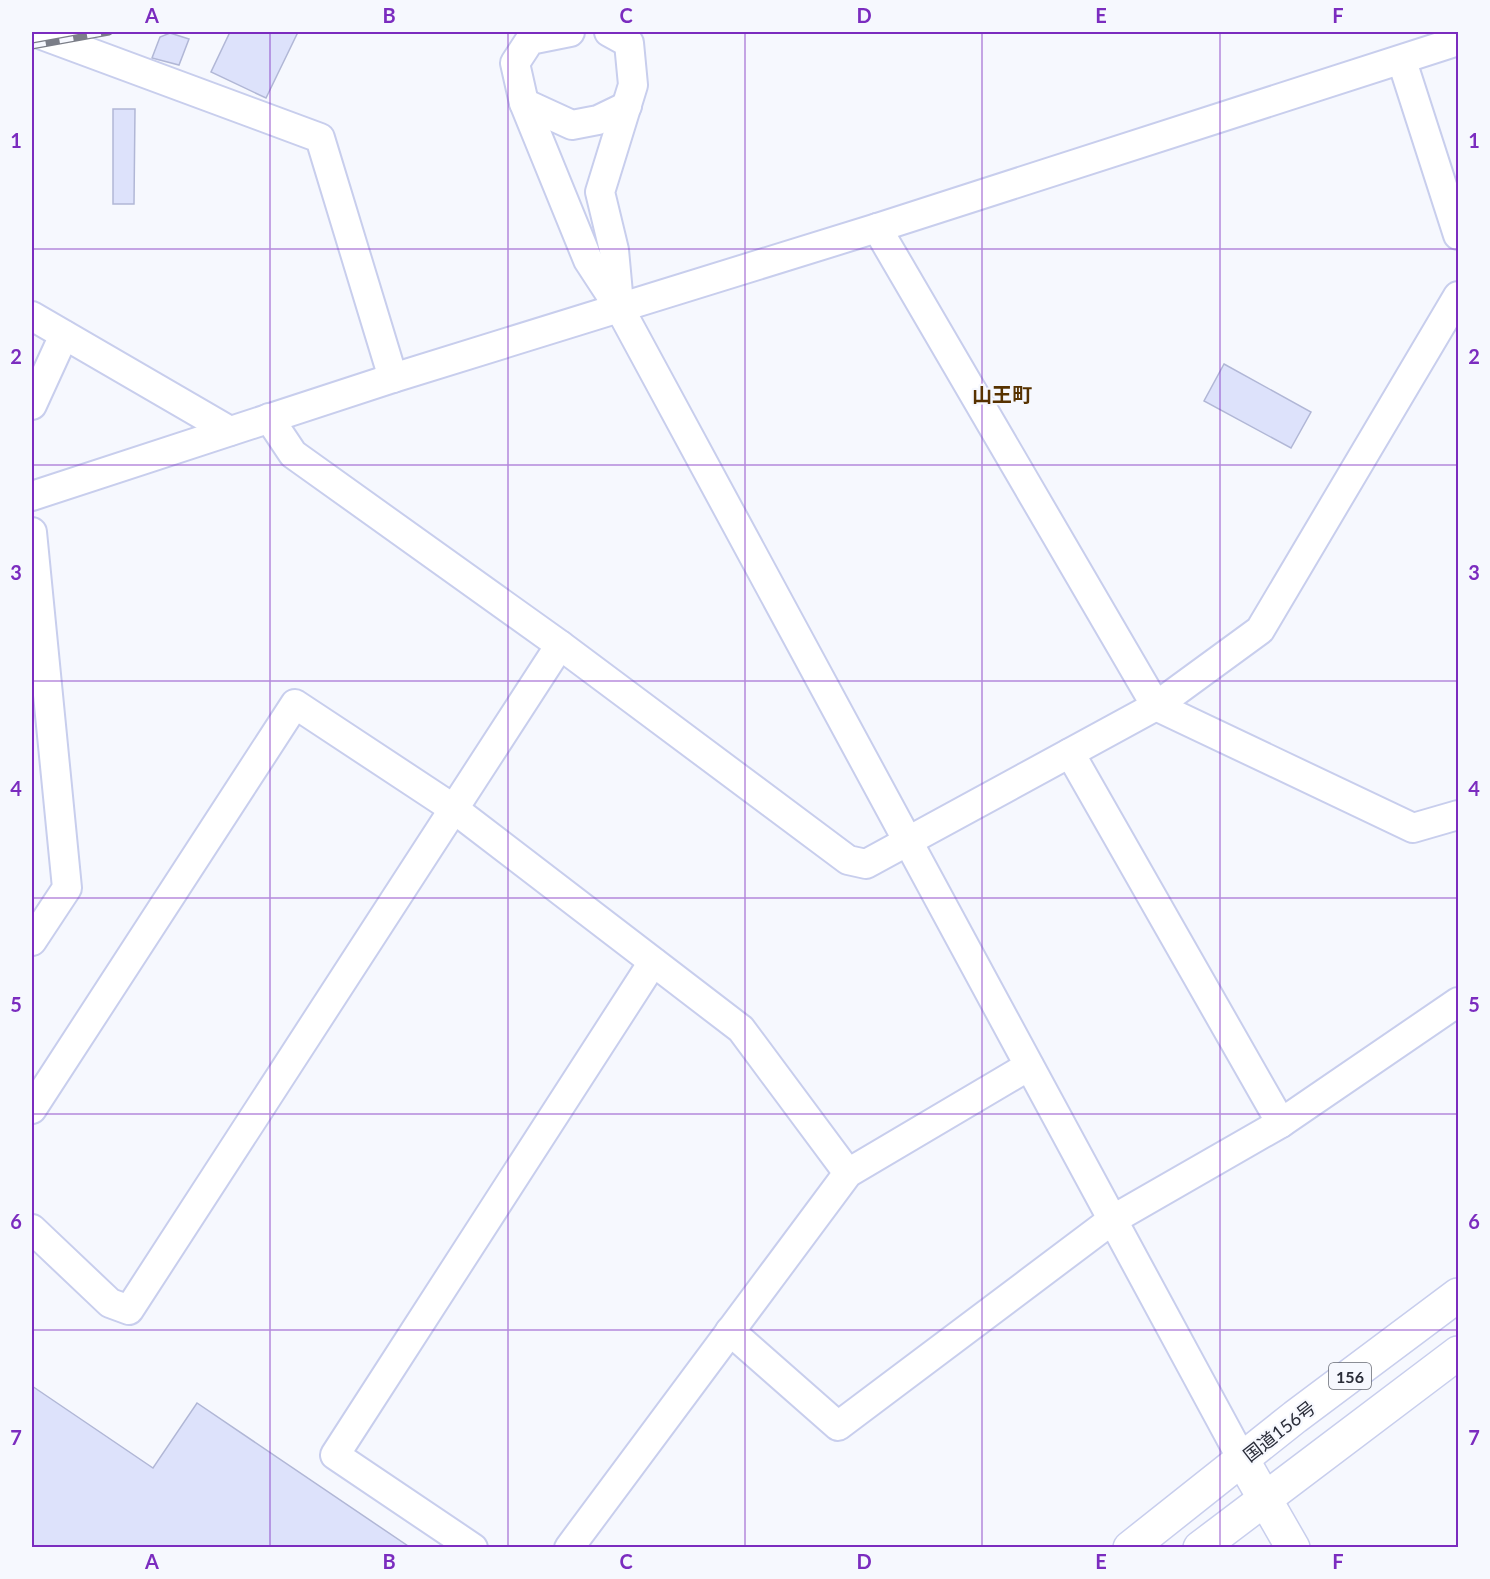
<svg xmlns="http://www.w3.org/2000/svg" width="1490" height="1579" viewBox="0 0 1490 1579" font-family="Lato,'Noto Sans JP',sans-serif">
<rect width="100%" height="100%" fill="#f6f8fe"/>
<g fill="#dde2fb" stroke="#b1b7d6" stroke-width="1.5">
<path d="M230,32H298L266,98L211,72Z"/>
<path d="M170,33L189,39L179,65L152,58L160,37Z"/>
<path d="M113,109H135L134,204H113Z"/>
<path d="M1224,364L1311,412L1291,448L1204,401Z"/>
<path d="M32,1386L153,1468L197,1403L411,1548H32Z"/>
</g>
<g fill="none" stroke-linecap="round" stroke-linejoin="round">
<defs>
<g id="minor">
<path d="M34,32L320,138L393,378"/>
<path d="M570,32L530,40L515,63L524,103L588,260L620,309L1242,1459"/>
<path d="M609,32L629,43L633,85L600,192L614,250L619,304"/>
<path d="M1402,61L1458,235"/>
<path d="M524,103L572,125L598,120L627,106"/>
<path d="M877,228L1156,706L1413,828L1458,815"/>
<path d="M32,316L230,431"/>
<path d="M32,405L64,335"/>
<path d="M269,418L293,454L560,645L848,860L866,864L1156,706L1260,630L1458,296"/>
<path d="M32,496L393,378L877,228L1458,41"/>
<path d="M32,532L67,888L32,941"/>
<path d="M1070,753L1281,1123"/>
<path d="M32,1109L295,704L454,809L741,1029L848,1173"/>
<path d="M32,1229L110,1303L129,1310L560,645"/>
<path d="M730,1331L838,1426L1112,1220L1281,1123L1458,1002"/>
<path d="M473,1548L335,1455L653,962"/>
<path d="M569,1548L848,1173L1029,1066"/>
</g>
<path id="major" d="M1242,1459L1293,1548"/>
<g id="highway">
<path d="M1130,1548L1295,1417L1458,1295"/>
<path d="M1200,1548L1458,1353"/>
</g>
</defs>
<use href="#minor" stroke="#c8ceed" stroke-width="32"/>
<use href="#major" stroke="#c8ceed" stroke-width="36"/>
<use href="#highway" stroke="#c8ceed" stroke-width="36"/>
<use href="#minor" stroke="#fff" stroke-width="28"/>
<use href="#major" stroke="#fff" stroke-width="33"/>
<use href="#highway" stroke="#fff" stroke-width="33"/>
<defs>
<path id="rail" d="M32,46L109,32"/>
</defs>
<use href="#rail" stroke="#7b7e88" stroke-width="7"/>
<use href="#rail" stroke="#f6f8fe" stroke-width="4.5" stroke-dasharray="14" stroke-linecap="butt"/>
</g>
<path fill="none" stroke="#7b2cbf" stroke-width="1.5" stroke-opacity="0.55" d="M270,32V1548M508,32V1548M745,32V1548M982,32V1548M1220,32V1548M32,249H1458M32,465H1458M32,681H1458M32,898H1458M32,1114H1458M32,1330H1458"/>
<g text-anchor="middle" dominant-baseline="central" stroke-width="4.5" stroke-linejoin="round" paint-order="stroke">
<rect fill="#f6f8fe" stroke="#666973" stroke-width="1.5" x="1329" y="1363" width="42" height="26" rx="4.5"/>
<g font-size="16" font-weight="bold" fill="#292c38">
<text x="1350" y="1376">156</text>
</g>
<g font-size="18" fill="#292c38" stroke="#f6f8fe">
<text transform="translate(1279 1431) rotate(-38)">国道156号</text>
</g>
<g font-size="20" font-weight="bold" fill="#573200" stroke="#f6f8fe">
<text x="1002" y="394">山王町</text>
</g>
</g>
<rect width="1490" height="1579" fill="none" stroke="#f6f8fe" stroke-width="66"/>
<rect x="33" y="33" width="1424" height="1513" fill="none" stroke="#7b2cbf" stroke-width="2"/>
<g font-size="20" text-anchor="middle" font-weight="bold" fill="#7b2cbf">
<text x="152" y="23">A</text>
<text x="389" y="23">B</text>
<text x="626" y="23">C</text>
<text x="864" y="23">D</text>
<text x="1101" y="23">E</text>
<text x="1338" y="23">F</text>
<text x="16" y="148">1</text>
<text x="1474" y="148">1</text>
<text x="16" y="364">2</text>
<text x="1474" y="364">2</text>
<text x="16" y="580">3</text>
<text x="1474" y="580">3</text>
<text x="16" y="796">4</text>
<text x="1474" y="796">4</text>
<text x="16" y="1012">5</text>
<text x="1474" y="1012">5</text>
<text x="16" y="1229">6</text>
<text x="1474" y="1229">6</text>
<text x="16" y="1445">7</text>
<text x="1474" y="1445">7</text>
<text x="152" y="1569">A</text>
<text x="389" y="1569">B</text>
<text x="626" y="1569">C</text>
<text x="864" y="1569">D</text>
<text x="1101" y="1569">E</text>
<text x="1338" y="1569">F</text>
</g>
</svg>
